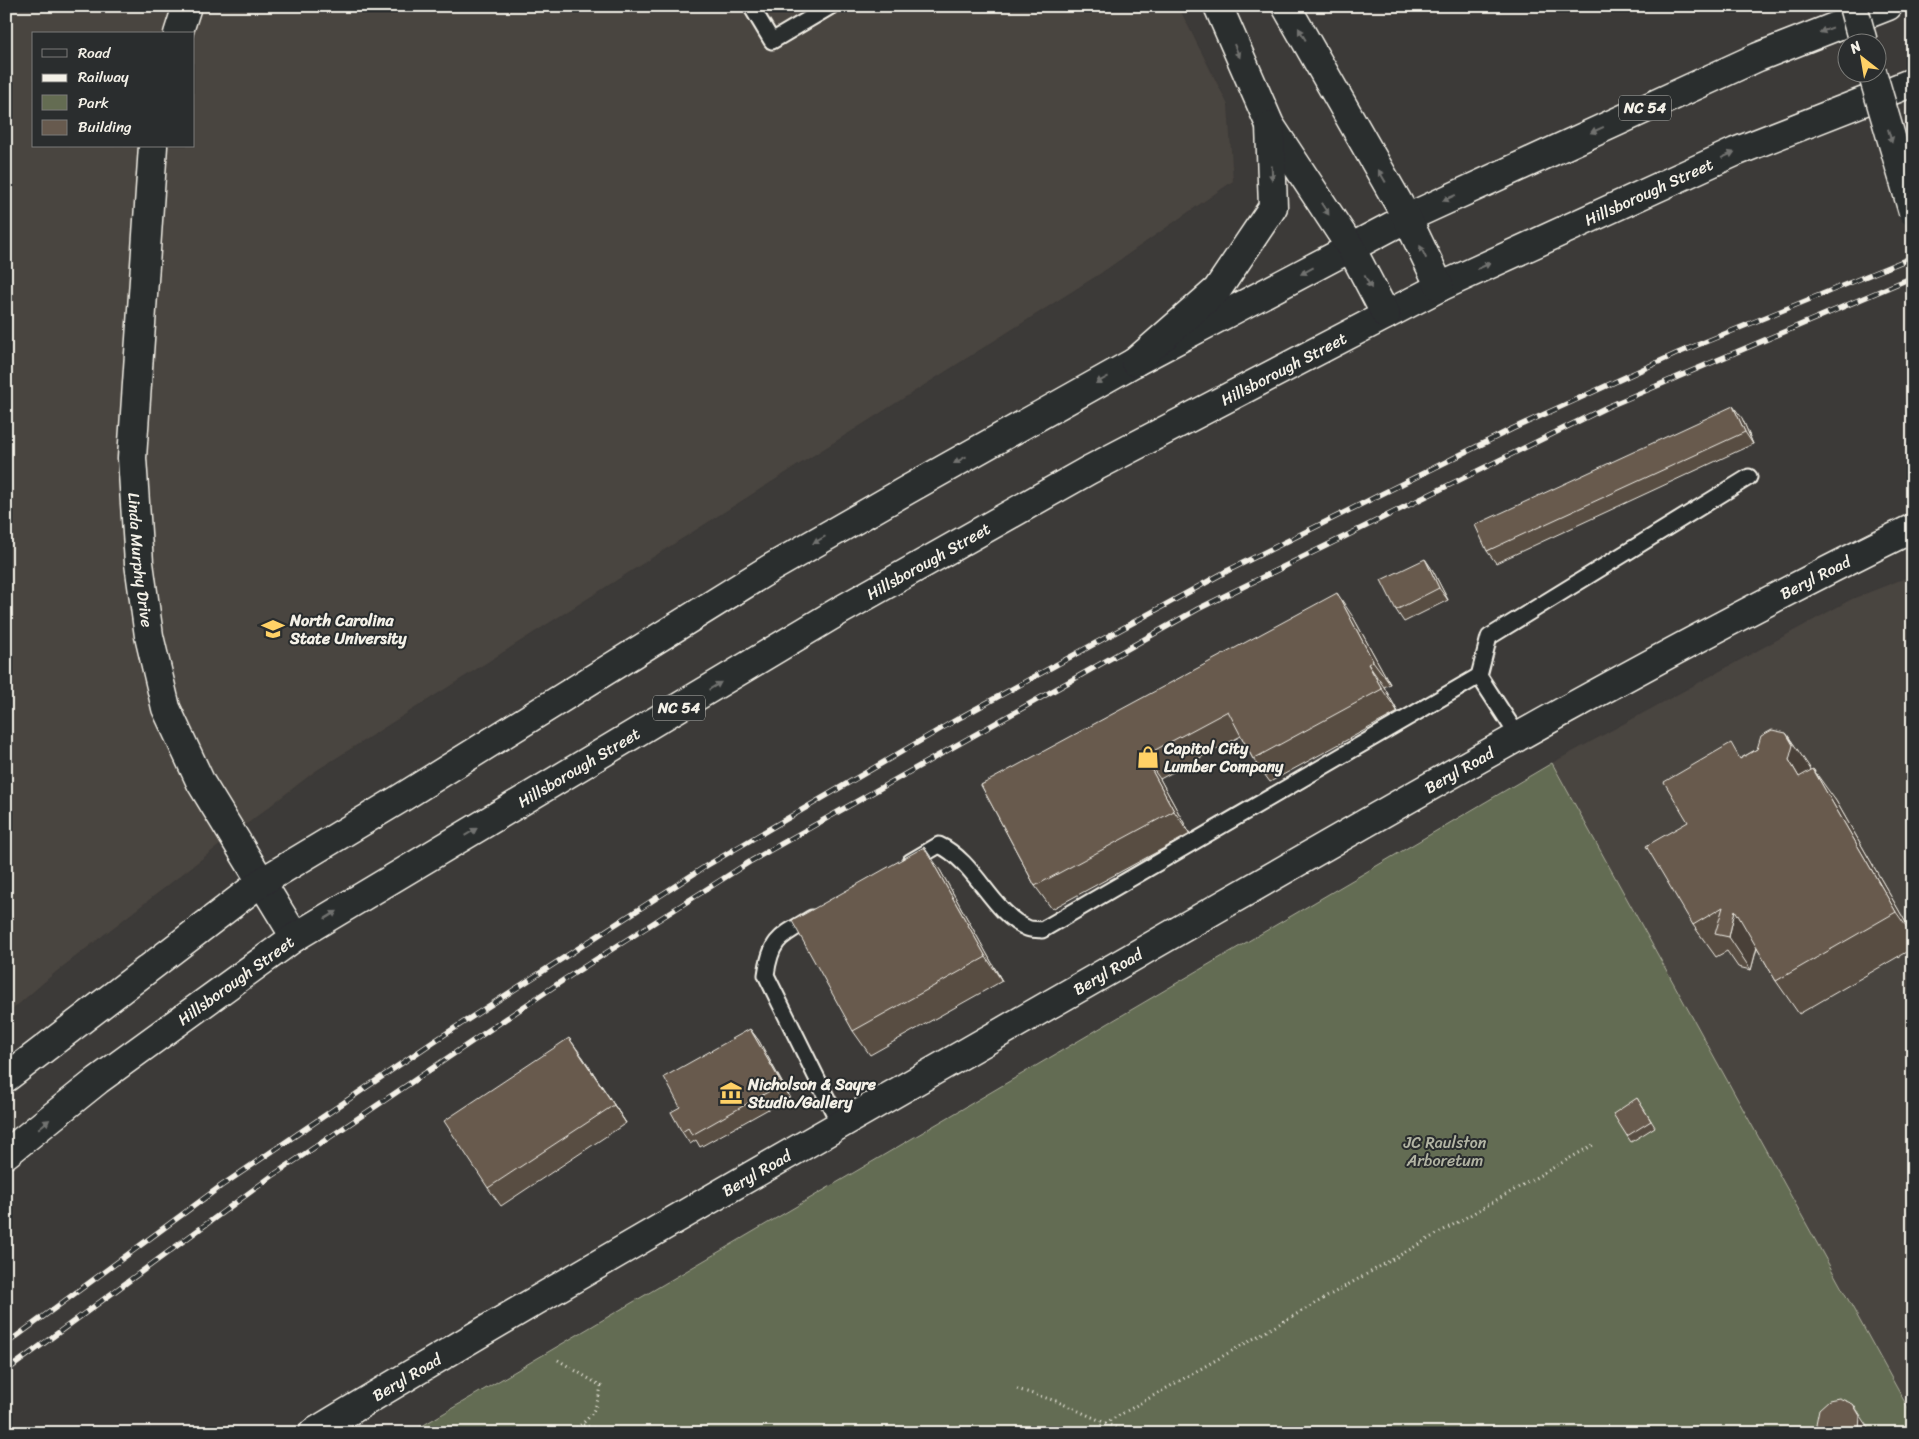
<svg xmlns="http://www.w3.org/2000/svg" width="1919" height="1439" viewBox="0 0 1919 1439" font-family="Sriracha,sans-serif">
<rect width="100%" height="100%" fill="#3c3a38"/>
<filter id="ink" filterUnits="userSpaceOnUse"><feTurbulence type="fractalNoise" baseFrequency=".02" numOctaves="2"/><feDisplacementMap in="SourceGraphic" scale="10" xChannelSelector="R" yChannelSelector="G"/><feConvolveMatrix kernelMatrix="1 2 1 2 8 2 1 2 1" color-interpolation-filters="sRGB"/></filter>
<g filter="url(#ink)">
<g fill="#49443f" fill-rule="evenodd">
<path d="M6,6H1178L1228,105L1233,181L1101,273L314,772L57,971L6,1015ZM34,34H194V146H34Z"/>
<path d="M1913,575V1433H410L1552,763L1852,599Z"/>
</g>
<path fill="#646c52" stroke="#acae9d" d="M1552,763L1913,1417V1433H410Z"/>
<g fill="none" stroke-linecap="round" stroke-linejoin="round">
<defs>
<g id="service">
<path d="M751,6L772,41L831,6"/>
<path d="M1479,676L1489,637L1749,477"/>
<path d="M910,862L939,845C975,861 993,914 1027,928C1031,930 1038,929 1042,930L1479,676L1518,736"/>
<path d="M812,918C782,936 771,937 766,975L840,1125"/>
</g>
<g id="minor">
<path d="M178,34L187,6"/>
<path id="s1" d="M153,146L132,458L139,563L149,636L166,708L201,783L295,937"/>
</g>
<g id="tertiary">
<path id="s2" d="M313,1433C585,1269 861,1113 1136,955C1392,808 1647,658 1913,528"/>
</g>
<g id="primary">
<path d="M6,1078L260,883L398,800L771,568L907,490L1135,362L1407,218L1758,57L1888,6"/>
<path id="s3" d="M6,1154L98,1080L295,937L841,610L1089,470L1440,287L1735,152L1913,82"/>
</g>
<g id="motorway">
<path d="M1218,6L1270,125L1351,248L1386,315"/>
<path d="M1286,6L1407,218L1440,287"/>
<path d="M1135,362L1217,290L1273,207L1270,126"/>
</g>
</defs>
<use href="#service" stroke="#f4f1e8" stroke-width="19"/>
<use href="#minor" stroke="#f4f1e8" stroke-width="31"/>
<use href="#tertiary" stroke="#f4f1e8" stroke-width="31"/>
<use href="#primary" stroke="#f4f1e8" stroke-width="31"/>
<use href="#motorway" stroke="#f4f1e8" stroke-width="31"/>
<g stroke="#f4f1e8" stroke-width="3" stroke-dasharray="1 4" stroke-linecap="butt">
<path d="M558,1360L601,1386C597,1410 590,1421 568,1433"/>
<path d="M1017,1389L1056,1401L1128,1433"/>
<path d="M583,1425L610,1433"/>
<path d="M1088,1433L1593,1145"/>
</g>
<use href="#service" stroke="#2a2d2e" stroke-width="15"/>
<use href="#minor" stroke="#2a2d2e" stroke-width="28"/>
<use href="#tertiary" stroke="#2a2d2e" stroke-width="28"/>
<use href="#primary" stroke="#2a2d2e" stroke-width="28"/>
<use href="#motorway" stroke="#2a2d2e" stroke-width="28"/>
<defs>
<g id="rail">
<path d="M6,1344L221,1186L433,1042L706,866L961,717L1227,571L1512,429L1678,353L1913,257"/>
<path d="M6,1371L272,1176L565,979L751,861L1198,609L1607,407L1913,277"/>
</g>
</defs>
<use href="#rail" stroke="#f4f1e8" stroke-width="5.5"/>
<use href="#rail" stroke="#2a2d2e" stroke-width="4" stroke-dasharray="11" stroke-linecap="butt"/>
<defs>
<g id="motorway-bridge">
<path d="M1853,6L1863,42"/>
<path d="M1872,72L1913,212"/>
</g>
</defs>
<use href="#motorway-bridge" stroke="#f4f1e8" stroke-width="31" stroke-linecap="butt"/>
<use href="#motorway-bridge" stroke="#2a2d2e" stroke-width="28"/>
</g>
<g fill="#594d43" stroke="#f4f1e8">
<path d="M1742,418L1753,444L1496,563L1487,551Z"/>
<path d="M1425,559L1433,571L1448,600L1404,622L1396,610Z"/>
<path d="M1353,617L1390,684L1384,687L1398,712L1270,782L1253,759L1241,736L1160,779L1190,834L1052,909L1035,886L981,785Z"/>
<path d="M1786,733L1811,770L1836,801L1913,935V948L1799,1014L1776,981L1757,948L1751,970L1738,967L1727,951L1716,957L1693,925L1688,822L1741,758Z"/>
<path d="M940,870L1002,981L870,1055L853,1031Z"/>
<path d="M750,1029L759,1041L790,1097L700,1147L696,1140L690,1144L682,1132Z"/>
<path d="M582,1056L626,1123L501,1206L488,1188Z"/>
<path d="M1637,1098L1655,1127L1631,1142L1627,1136Z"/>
</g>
<g fill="#483f37" stroke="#f4f1e8">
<path d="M1733,406L1742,418L1753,444L1745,432Z"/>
<path d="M1425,559L1433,571L1448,600L1439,588Z"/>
<path d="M1337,593L1353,617L1390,684L1373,661Z"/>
<path d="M1368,664L1384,687L1398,712L1382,689Z"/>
<path d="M1786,733L1808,765L1816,778L1799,777L1789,760Z"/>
<path d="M1144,756L1160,779L1190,834L1174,811Z"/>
<path d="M1813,769L1836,801L1913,935V936L1896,912Z"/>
<path d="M924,847L940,870L1002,981L986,957Z"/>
<path d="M1735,910L1758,943L1751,970L1729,937Z"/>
<path d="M750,1029L759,1041L790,1097L782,1084Z"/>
<path d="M569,1038L582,1056L626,1123L614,1105Z"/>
<path d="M1853,1404L1869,1428V1433H1857Z"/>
</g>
<g fill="#675a4e" stroke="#f4f1e8">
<path d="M1733,406L1745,432L1487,551L1475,525Z"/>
<path d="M1425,559L1439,588L1396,610L1381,580Z"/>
<path d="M1337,593L1373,661L1368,664L1382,689L1253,759L1228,711L1144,756L1174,811L1035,886L981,785Z"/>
<path d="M1772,730L1786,733L1793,745L1789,760L1799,777L1813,769L1896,912L1776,981L1735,910L1729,937L1715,934L1723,907L1693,925L1646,846L1688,822L1664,782L1731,743L1740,759L1757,749L1761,736Z"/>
<path d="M924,847L986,957L853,1031L792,921Z"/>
<path d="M750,1029L782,1084L692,1135L688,1128L682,1132L671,1112L680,1107L664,1077Z"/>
<path d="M569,1038L614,1105L488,1188L444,1121Z"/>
<path d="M1637,1098L1651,1121L1627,1136L1613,1114Z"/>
<path d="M1839,1398L1853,1404L1860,1416L1859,1430L1857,1433H1821L1816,1424L1819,1409L1829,1400Z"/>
<path d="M585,1426L589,1433H574Z"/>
</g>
<defs><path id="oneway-solid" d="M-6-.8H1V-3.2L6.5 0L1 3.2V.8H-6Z" transform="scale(1.25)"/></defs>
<g fill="#71726f">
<use href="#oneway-solid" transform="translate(1826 30) rotate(159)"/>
<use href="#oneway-solid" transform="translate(1302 34) rotate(-120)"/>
<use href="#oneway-solid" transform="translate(1237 51) rotate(66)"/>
<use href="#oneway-solid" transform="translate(1597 130) rotate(156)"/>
<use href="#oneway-solid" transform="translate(1890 136) rotate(74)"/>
<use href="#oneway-solid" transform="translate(1728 155) rotate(-24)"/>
<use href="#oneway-solid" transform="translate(1272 173) rotate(88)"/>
<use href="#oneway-solid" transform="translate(1382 176) rotate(-120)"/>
<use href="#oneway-solid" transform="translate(1449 198) rotate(155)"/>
<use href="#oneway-solid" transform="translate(1325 209) rotate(57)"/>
<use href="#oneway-solid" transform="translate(1423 252) rotate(-116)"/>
<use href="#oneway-solid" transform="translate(1484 266) rotate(-25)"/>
<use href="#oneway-solid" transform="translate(1307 271) rotate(152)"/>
<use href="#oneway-solid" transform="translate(1368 282) rotate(62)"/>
<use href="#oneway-solid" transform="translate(1102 380) rotate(151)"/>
<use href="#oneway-solid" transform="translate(960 460) rotate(151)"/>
<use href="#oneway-solid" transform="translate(819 540) rotate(150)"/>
<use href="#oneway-solid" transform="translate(715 686) rotate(-31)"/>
<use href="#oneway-solid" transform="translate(471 832) rotate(-31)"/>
<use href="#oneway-solid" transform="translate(331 915) rotate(-31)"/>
<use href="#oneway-solid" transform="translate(44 1124) rotate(-39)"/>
</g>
</g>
<defs>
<symbol id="university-bare" viewBox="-9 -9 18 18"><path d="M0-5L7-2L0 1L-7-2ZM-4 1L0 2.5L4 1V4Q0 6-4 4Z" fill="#ffd166" stroke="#2a2d2e" stroke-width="2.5" paint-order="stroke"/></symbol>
<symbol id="shop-bare" viewBox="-9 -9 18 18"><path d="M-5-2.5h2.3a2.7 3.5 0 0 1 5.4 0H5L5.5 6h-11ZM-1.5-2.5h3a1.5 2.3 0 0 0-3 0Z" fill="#ffd166" stroke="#2a2d2e" stroke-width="2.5" paint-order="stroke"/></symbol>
<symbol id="museum-bare" viewBox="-9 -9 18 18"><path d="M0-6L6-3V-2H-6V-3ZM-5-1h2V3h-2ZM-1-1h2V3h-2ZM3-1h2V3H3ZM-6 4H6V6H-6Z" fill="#ffd166" stroke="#2a2d2e" stroke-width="2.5" paint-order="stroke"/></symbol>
</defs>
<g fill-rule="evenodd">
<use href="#university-bare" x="257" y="613" width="32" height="32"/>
<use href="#shop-bare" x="1132" y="741" width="32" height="32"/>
<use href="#museum-bare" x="715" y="1077" width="32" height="32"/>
</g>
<g text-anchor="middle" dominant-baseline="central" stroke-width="4" stroke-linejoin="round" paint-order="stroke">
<g fill="#2a2d2e" stroke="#b7b6b0" stroke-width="1">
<rect x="1619" y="95.5" width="52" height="25" rx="4"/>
<rect x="653" y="695.5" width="52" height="25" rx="4"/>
</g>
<g font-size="15" font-weight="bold" fill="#f4f1e8">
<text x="1645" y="108">NC 54</text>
<text x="679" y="708">NC 54</text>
</g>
<g font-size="16" fill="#f4f1e8" stroke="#2a2d2e">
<text stroke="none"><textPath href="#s3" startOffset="1908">Hillsborough Street</textPath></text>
<text stroke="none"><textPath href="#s3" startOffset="1502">Hillsborough Street</textPath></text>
<text stroke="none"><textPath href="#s1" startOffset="415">Linda Murphy Drive</textPath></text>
<text stroke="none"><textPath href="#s3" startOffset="1098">Hillsborough Street</textPath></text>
<text stroke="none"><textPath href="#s2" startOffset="1729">Beryl Road</textPath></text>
<text stroke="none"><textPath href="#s3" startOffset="692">Hillsborough Street</textPath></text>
<text stroke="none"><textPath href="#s2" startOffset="1324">Beryl Road</textPath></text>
<text stroke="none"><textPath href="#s2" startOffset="919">Beryl Road</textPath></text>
<text stroke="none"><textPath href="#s3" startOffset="288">Hillsborough Street</textPath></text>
<text stroke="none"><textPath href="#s2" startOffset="514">Beryl Road</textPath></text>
<text stroke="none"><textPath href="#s2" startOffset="109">Beryl Road</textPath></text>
</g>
<g font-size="16" font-weight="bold" fill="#f4f1e8" stroke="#2a2d2e" text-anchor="start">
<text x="290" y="620">North Carolina<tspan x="290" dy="18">State University</tspan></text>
<text x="1164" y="748">Capitol City<tspan x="1164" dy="18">Lumber Company</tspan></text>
<text x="748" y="1084">Nicholson &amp; Sayre<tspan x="748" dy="18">Studio/Gallery</tspan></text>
</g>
<g font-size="16" fill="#b3b5a4" stroke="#2a2d2e">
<text x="1445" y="1142">JC Raulston<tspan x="1445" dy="18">Arboretum</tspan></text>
</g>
</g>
<rect width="1919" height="1439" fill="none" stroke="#2a2d2e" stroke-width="25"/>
<rect x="12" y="12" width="1894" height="1414" fill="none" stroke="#f4f1e8" stroke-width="2" filter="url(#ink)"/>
<rect x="32" y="32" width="162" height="115" fill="#2a2d2e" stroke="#7b7b78"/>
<rect x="42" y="49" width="25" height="8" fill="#2a2d2e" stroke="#7b7b78"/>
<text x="78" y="58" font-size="15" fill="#f4f1e8">Road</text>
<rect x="42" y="74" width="25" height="8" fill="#f4f1e8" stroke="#7b7b78"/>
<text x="78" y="82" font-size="15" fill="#f4f1e8">Railway</text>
<rect x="42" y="95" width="25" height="15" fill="#646c52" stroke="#7b7b78"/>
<text x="78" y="108" font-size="15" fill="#f4f1e8">Park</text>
<rect x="42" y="120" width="25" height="15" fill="#675a4e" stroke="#7b7b78"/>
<text x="78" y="132" font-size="15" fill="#f4f1e8">Building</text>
<g transform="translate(1862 58) rotate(329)"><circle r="24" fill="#2a2d2e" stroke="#7b7b78"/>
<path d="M0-4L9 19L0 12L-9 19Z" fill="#ffd166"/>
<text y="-8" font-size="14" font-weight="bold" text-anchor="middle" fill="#f4f1e8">N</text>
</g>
</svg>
